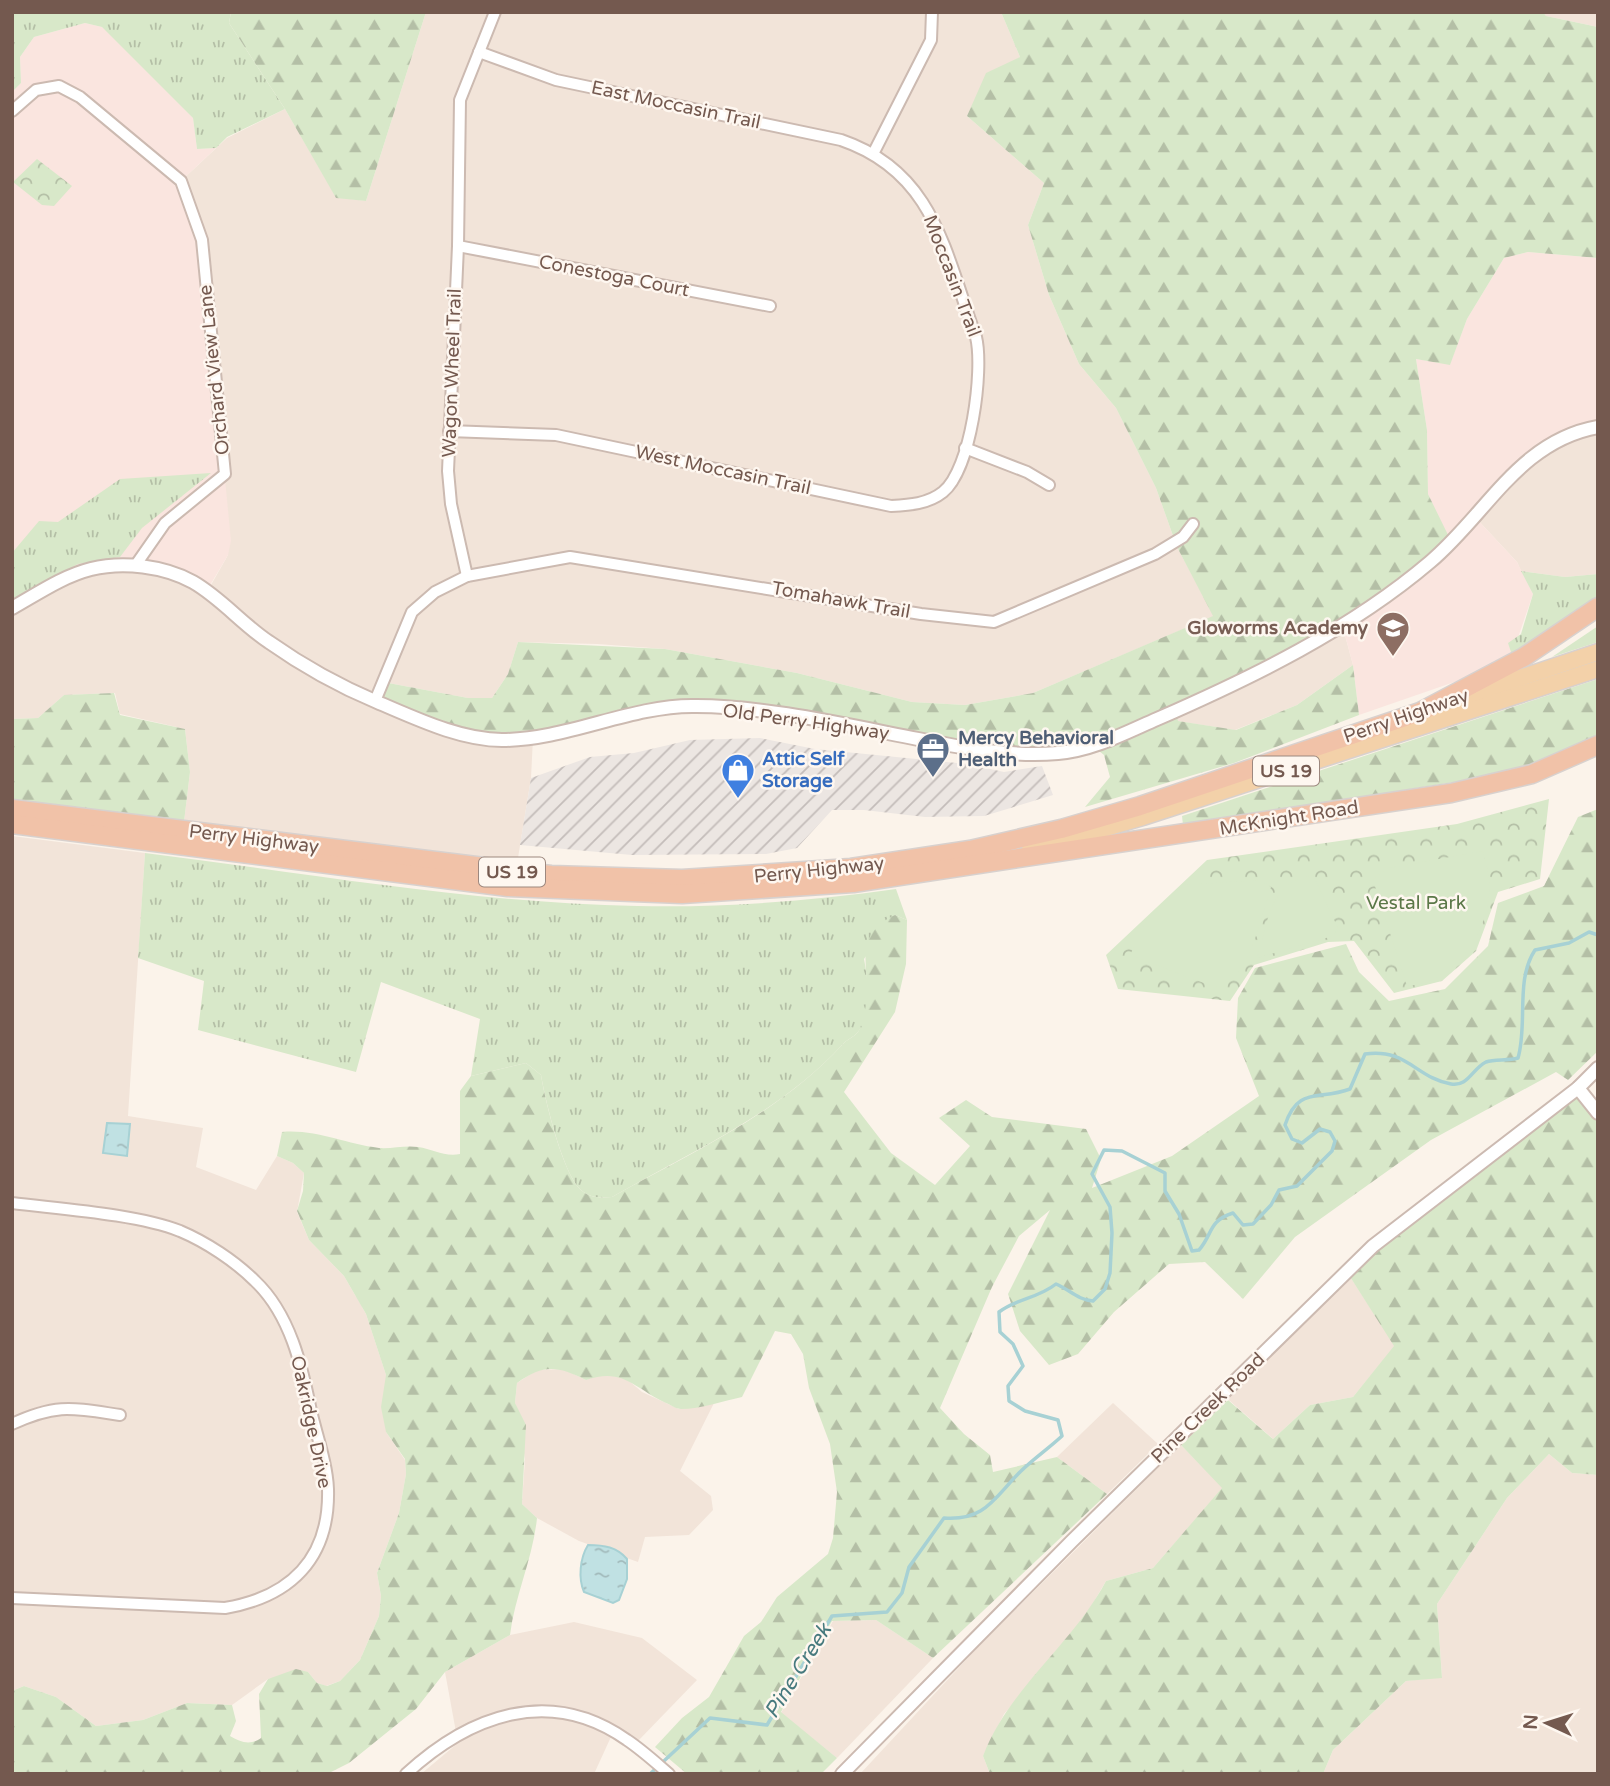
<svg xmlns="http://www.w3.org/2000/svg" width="1610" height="1786" viewBox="0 0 1610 1786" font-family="'Varela Round',sans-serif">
<defs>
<pattern id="industrial-furrows" width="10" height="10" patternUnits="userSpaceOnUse" patternTransform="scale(1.75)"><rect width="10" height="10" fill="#ece6e2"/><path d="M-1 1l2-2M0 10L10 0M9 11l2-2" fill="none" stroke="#c4bdba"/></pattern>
<pattern id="grass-tufts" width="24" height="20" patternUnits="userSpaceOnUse" patternTransform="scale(1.75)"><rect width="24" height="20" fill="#d8e8c9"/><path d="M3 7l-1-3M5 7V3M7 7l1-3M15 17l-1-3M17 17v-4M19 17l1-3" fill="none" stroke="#b4bfa6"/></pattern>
<pattern id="forest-firs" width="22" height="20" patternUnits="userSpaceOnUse" patternTransform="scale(1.75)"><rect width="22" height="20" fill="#d8e8c9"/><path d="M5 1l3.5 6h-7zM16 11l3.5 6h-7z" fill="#b4bfa6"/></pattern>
<pattern id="park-crowns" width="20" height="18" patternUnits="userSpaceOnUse" patternTransform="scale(1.75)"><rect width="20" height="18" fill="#d8e8c9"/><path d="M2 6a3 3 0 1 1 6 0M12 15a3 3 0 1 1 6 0" fill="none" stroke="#b4bfa6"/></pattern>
<pattern id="water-ripples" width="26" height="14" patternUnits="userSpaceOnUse" patternTransform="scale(1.75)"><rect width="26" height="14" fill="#c0e1e3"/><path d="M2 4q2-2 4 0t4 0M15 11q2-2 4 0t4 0" fill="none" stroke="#a1b9ba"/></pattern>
</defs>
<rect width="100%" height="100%" fill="#fbf3ea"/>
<g fill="#f2e4d9">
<path d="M426,12H1001L1020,57L967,116L1044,183L1028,225L1049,295L1079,364L1116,408L1156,488L1177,547L1214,616L1033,693L965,705L912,702L797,673L665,649L597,644L518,642L508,674L492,698H468L383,682L533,738L531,778L517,864L184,822L190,772L185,729L120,714L115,693L64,695L38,718L12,719V608L65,579L135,566L207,592L228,555L181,181L227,138L285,109L336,197L366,201Z"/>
<path d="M1543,12H1598V27L1546,16Z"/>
<path d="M1598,427V574L1565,577L1521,571L1517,562L1475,517L1525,462Z"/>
<path d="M1342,624L1353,665L1297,705L1235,730L1177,721L1176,711Z"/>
<path d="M12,836L145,853L128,1116L203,1128L196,1167L256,1190L277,1156L293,1163L304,1173L297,1212L309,1240L344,1276L366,1314L386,1375V1432L405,1460L406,1474L399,1513L377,1573L381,1596L379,1616L360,1660L340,1681L326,1686L317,1683L308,1672L268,1679L232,1705L187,1703L143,1720L96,1726L56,1697L24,1686L12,1691Z"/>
<path d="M1347,1272L1395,1346L1353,1397L1310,1405L1273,1439L1222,1394Z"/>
<path d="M563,1369L586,1380L604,1373L622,1375L642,1392L679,1409L714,1403L680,1471L711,1496L713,1510L689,1535L645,1537L638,1562L579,1541L537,1518L522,1504L525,1459L515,1403L517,1383L537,1370Z"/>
<path d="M1113,1403L1158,1444L1107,1494L1057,1457Z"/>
<path d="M1181,1445L1223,1488L1153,1568L1106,1581L1079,1627L1004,1714L983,1756L990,1774H860L979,1646Z"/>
<path d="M1549,1454L1572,1473L1598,1475V1774H1323L1333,1750L1406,1681L1442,1677L1437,1604L1507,1498Z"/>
<path d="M876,1620L933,1658L837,1758L781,1713L833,1621Z"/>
<path d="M574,1622L642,1638L697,1680L638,1741L615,1728L594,1774H421L458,1743L445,1672L510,1635Z"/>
</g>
<g fill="#fae5df">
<path d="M85,23L102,27L127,49L193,118L197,149L216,148L181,181L202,240L231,541L228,555L206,592L155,569H91L12,608V92L21,83L20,57L34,37Z"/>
<path d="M1528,252L1598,258V427L1561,437L1475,517L1517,562L1533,594L1512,655L1460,680L1359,715L1353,665L1342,624L1437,515L1428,494L1427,430L1416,359L1450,364L1467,319L1504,258Z"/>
</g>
<path fill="url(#industrial-furrows)" d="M760,738L815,749L967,764L1004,772L1042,766L1053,795L984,816L925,817L864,810H832L797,848L766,854L632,855L520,845L531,778L590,757L634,753L690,740Z"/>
<g fill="url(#grass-tufts)">
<path d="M12,12H231L229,23L285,109L227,137L216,148L197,149L193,118L102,27L85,23L34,37L20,57L21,83L12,92Z"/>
<path d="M211,473L142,528L120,557L78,564L12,599V553L39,521L58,522L120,479Z"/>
<path d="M1521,571L1565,577L1598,574V597L1512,655L1508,643L1521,634L1533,594Z"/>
<path d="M1598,626V642L1552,657Z"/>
<path d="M145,853C308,873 472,903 637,906C723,908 810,901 896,889L907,920L895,915L864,959C868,981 873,1012 858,1032C854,1037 846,1040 842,1045C780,1113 691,1152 612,1197C600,1198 590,1198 581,1190C563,1174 545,1099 541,1075L526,1063L471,1076L480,1019L381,982L356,1072L198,1030L204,981L138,958Z"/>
</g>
<g fill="url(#forest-firs)">
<path d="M231,12H426L366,201L336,198L285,109L229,23Z"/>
<path d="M1001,12H1543L1546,16L1598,27V258L1528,252L1504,258L1467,319L1450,365L1416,359L1427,430L1428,494L1451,541L1382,598L1176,711L1178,721L1236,730L1297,705L1353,665L1359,715L1234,763L1085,807L1110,777L1104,755L1094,747L1020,754L690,706L498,740L375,701L383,682L468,698H492L508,674L518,642L665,649L797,673L912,702L965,705L1033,693L1213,616L1177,547L1156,488L1116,408L1079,364L1049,295L1028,225L1044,183L967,116L986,73L1020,57Z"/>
<path d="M1598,679V734L1548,759L1492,776L1183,825L1182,816Z"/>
<path d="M114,693L120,715L185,729L190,772L184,822L12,800V719L38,718L64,695Z"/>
<path d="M1598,809V1051L1568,1080L1556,1072L1431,1140L1295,1237L1243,1299L1205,1262L1169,1264L1114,1312L1078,1354L1049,1365L1020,1331L1008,1294L1050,1210L1019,1236L992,1287L940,1408L964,1434L990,1455L993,1472L1057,1457L1107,1494L933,1658L876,1620L832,1621L781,1712L837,1758L821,1774H687L655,1747L682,1718L709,1697L744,1636L761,1622L777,1597L828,1554L833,1538L837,1492L830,1444L809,1388L803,1354L791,1334L775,1331L742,1397C723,1401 701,1409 681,1409C676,1409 671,1405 666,1403C634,1388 623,1367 586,1380C557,1366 544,1364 517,1383L515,1403L526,1425L522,1504L537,1518C533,1558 515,1595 510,1635L445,1672L416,1709L349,1763L327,1774H12V1691L24,1686L56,1697L96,1726L143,1720L187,1703L232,1705L236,1721L230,1736C240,1742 250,1746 261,1738L259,1694L268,1679L296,1669L308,1672L317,1683L327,1686L340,1681L360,1660L379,1616L381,1596L377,1573L399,1513L406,1474L405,1459L386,1432L381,1407L386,1375L366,1314L344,1276L309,1240L297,1211L303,1191L304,1173L293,1163L277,1156L282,1132C316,1129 345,1144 379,1148C392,1149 405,1145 418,1147C433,1149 444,1157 460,1154V1091L471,1076L526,1063L541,1075C545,1100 563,1174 581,1190C590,1198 600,1198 612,1197C691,1153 780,1113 842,1045C846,1040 854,1037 858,1032C861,1028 862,1021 863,1017C877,976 845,938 895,915L907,920L906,964L895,1012L844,1092L891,1153L935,1185L970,1146L939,1118L966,1100L992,1117L1086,1129L1101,1159L1092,1188L1172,1156L1259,1096L1236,1038L1238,998L1255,968L1346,944L1359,972L1389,1001L1445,989L1488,946L1498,903L1544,886L1578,817Z"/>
<path d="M1578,1088L1598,1113V1475L1572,1473L1549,1454L1507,1498L1437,1604L1442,1678L1406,1681L1333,1750L1323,1774H990L983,1756C1009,1688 1072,1645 1106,1581L1153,1568L1222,1488L1181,1445L1228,1400L1273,1439L1310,1405L1353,1397L1394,1346L1347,1272Z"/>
</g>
<g fill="url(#park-crowns)">
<path d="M37,159L72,186L54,206L42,205L13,182Z"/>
<path d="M1549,799L1540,879L1498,892L1476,951L1442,981L1394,993L1354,941L1328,942L1254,965L1230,1001L1118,989L1106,955L1207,860L1457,824Z"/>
</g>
<g fill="#d8e8c9">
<path d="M1483,851C1485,860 1488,869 1489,878C1494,926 1457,983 1407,986L1373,880L1389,868Z"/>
<path d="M1313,875L1338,928L1333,936L1257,958C1269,921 1268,883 1313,875Z"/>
<path d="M1260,880L1271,887C1260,920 1253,964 1224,987L1212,986L1130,955L1147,919L1183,885Z"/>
</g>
<g fill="url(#water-ripples)" stroke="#a7d1d4" stroke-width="2">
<path d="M107,1123L130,1124L127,1156L103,1153Z"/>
<path d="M588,1545C604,1545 617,1547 627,1559V1579L619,1600L613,1603L584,1592C578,1578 580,1558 588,1545Z"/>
</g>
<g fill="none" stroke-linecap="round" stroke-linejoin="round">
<path stroke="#a7d1d4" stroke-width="3.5" d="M650,1774L710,1718L767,1725L832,1616L887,1612L902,1593L909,1567L944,1518C985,1521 994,1498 1020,1472C1033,1459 1048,1449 1062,1436L1058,1420L1025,1411L1009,1401L1008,1386L1023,1366L1013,1344L1000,1332L999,1312C1017,1298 1037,1299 1056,1284C1070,1290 1078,1300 1093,1301L1105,1289L1110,1273L1112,1233L1110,1207L1092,1174L1104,1150L1122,1151L1165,1173V1191L1179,1214L1192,1251L1199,1250C1213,1234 1208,1221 1233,1213L1243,1225L1253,1224L1271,1205L1279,1190L1297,1186L1332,1151L1335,1141L1330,1132L1320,1129L1302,1143L1292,1139L1285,1125C1298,1086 1318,1101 1350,1089L1365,1054C1407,1048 1416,1078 1451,1084C1468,1087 1472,1069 1486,1062C1495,1059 1508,1061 1518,1058C1528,1024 1515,980 1535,950L1569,943L1589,932L1598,935"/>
<defs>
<g id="minor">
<path d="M12,111L36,90L59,86L80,97L181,181L202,240L225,474L165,523L135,566"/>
<path d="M874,152L931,40L932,12"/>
<path d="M458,246L770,306"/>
<path d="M449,431L556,435L891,506C909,505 928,504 943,492C971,470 984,370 976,337C945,253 935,172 841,140L556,80L479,52"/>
<path d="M965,448L1027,472L1049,485"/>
<path d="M467,576L451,504L448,471L458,246L460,100L495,12"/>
<path d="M375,701L412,612L435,592L467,576L570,557L921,614L994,622L1155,554L1183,537L1193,524"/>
<path d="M12,1203C60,1209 137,1214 180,1231C206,1242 235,1261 255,1281C290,1314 302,1366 311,1411C317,1436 327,1464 328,1489C330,1559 290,1597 225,1608L12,1598"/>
<path d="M12,1424C57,1403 73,1408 120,1415"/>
<path d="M406,1774C469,1716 549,1685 627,1740C642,1750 655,1762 669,1774"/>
</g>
<g id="tertiary">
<path d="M12,608C37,594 63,576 91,569C123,561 164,566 193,582C221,598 243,625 269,642C303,666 339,686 377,702C415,718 460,740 502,740C566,740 630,706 692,706C760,705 851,726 918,739C964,748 1011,757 1058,753C1093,750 1125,733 1157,719C1253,677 1350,630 1430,562C1487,514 1519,441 1598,427"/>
<path d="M1578,1088L1598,1113"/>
<path d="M842,1774L1072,1541L1373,1246L1578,1088L1598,1068"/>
</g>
<g id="primary">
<path d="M1454,700L1598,652"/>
<path d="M1030,850L1143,817L1598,669"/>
</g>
<g id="trunk">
<path d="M12,809L551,875L682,879L851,868L970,850L1061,829L1140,806L1420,712L1524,657L1598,607"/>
<path d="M12,824L508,887L682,894L853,883L1451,793L1532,774L1598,745"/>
</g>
</defs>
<use href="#minor" stroke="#ccbab1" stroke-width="14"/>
<use href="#tertiary" stroke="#ccbab1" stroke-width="16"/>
<use href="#primary" stroke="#d8d1ce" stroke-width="19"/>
<use href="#trunk" stroke="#d8d1ce" stroke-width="21"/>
<use href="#minor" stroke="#fff" stroke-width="10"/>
<use href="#tertiary" stroke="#fff" stroke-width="12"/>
<use href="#primary" stroke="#f3d1a9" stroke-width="16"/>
<use href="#trunk" stroke="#f1c2a8" stroke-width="18"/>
</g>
<defs>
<symbol id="school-pin" viewBox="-11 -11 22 30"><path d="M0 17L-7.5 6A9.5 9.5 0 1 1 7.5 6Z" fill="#8d6e63" stroke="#fef7f0"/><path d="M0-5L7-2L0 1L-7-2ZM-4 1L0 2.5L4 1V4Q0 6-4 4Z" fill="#fff"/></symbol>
<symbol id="office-pin" viewBox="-11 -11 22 30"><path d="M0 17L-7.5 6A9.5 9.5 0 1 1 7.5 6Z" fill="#5c6f8a" stroke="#fef7f0"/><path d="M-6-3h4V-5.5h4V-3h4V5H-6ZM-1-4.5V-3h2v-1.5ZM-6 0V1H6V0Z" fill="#fff"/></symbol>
<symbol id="shop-pin" viewBox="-11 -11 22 30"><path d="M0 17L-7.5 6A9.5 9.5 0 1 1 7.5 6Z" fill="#3f7fe0" stroke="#fef7f0"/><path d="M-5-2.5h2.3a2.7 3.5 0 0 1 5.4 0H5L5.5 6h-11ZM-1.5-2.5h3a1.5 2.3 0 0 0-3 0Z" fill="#fff"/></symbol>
</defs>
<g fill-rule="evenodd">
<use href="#school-pin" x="1374" y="609" width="38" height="52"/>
<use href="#office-pin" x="914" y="730" width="38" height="52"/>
<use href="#shop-pin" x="719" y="751" width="38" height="52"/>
</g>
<g text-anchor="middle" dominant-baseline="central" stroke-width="5" stroke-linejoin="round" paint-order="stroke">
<g fill="#fef7f0" stroke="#9d887f" stroke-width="2">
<rect x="1253" y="756.5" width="66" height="29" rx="5"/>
<rect x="479" y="857.5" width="66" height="29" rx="5"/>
</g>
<g font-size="18" font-weight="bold" fill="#74594f">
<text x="1286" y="771">US 19</text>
<text x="512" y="872">US 19</text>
</g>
<g font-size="19" fill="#74594f" stroke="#fef7f0">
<text transform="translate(676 105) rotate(12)">East Moccasin Trail</text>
<text transform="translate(614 276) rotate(11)">Conestoga Court</text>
<text transform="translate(952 276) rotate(69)">Moccasin Trail</text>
<text transform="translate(214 370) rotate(-96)">Orchard View Lane</text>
<text transform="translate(452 373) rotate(-88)">Wagon Wheel Trail</text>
<text transform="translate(723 470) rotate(12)">West Moccasin Trail</text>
<text transform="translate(841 600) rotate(10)">Tomahawk Trail</text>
<text transform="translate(1406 716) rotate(-19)">Perry Highway</text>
<text transform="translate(806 722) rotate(8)">Old Perry Highway</text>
<text transform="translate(1289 818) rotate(-9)">McKnight Road</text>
<text transform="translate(254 839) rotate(7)">Perry Highway</text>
<text transform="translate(819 870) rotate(-6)">Perry Highway</text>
<text transform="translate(1208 1408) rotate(-44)">Pine Creek Road</text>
<text transform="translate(311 1422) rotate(78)">Oakridge Drive</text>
</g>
<g font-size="19" font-weight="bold" fill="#785e54" stroke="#fef7f0" text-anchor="end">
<text x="1368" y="628">Gloworms Academy</text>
</g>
<g font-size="19" font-weight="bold" fill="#4e5e75" stroke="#fef7f0" text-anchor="start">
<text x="958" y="738">Mercy Behavioral<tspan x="958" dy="22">Health</tspan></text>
</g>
<g font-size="19" font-weight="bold" fill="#366cbe" stroke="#fef7f0" text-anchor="start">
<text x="762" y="759">Attic Self<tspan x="762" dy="22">Storage</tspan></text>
</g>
<g font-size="19" fill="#5b7848" stroke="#fef7f0">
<text x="1416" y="903">Vestal Park</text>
</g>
<g font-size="21" font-style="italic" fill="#477a7e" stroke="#fef7f0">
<text transform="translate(798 1671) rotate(-58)">Pine Creek</text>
</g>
</g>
<rect width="1610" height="1786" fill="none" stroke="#74594f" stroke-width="28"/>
<g transform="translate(1547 1723) rotate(274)" stroke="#fef7f0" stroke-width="5" paint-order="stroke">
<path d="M0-5L12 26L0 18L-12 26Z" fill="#74594f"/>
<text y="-10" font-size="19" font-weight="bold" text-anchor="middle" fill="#74594f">N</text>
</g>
</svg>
